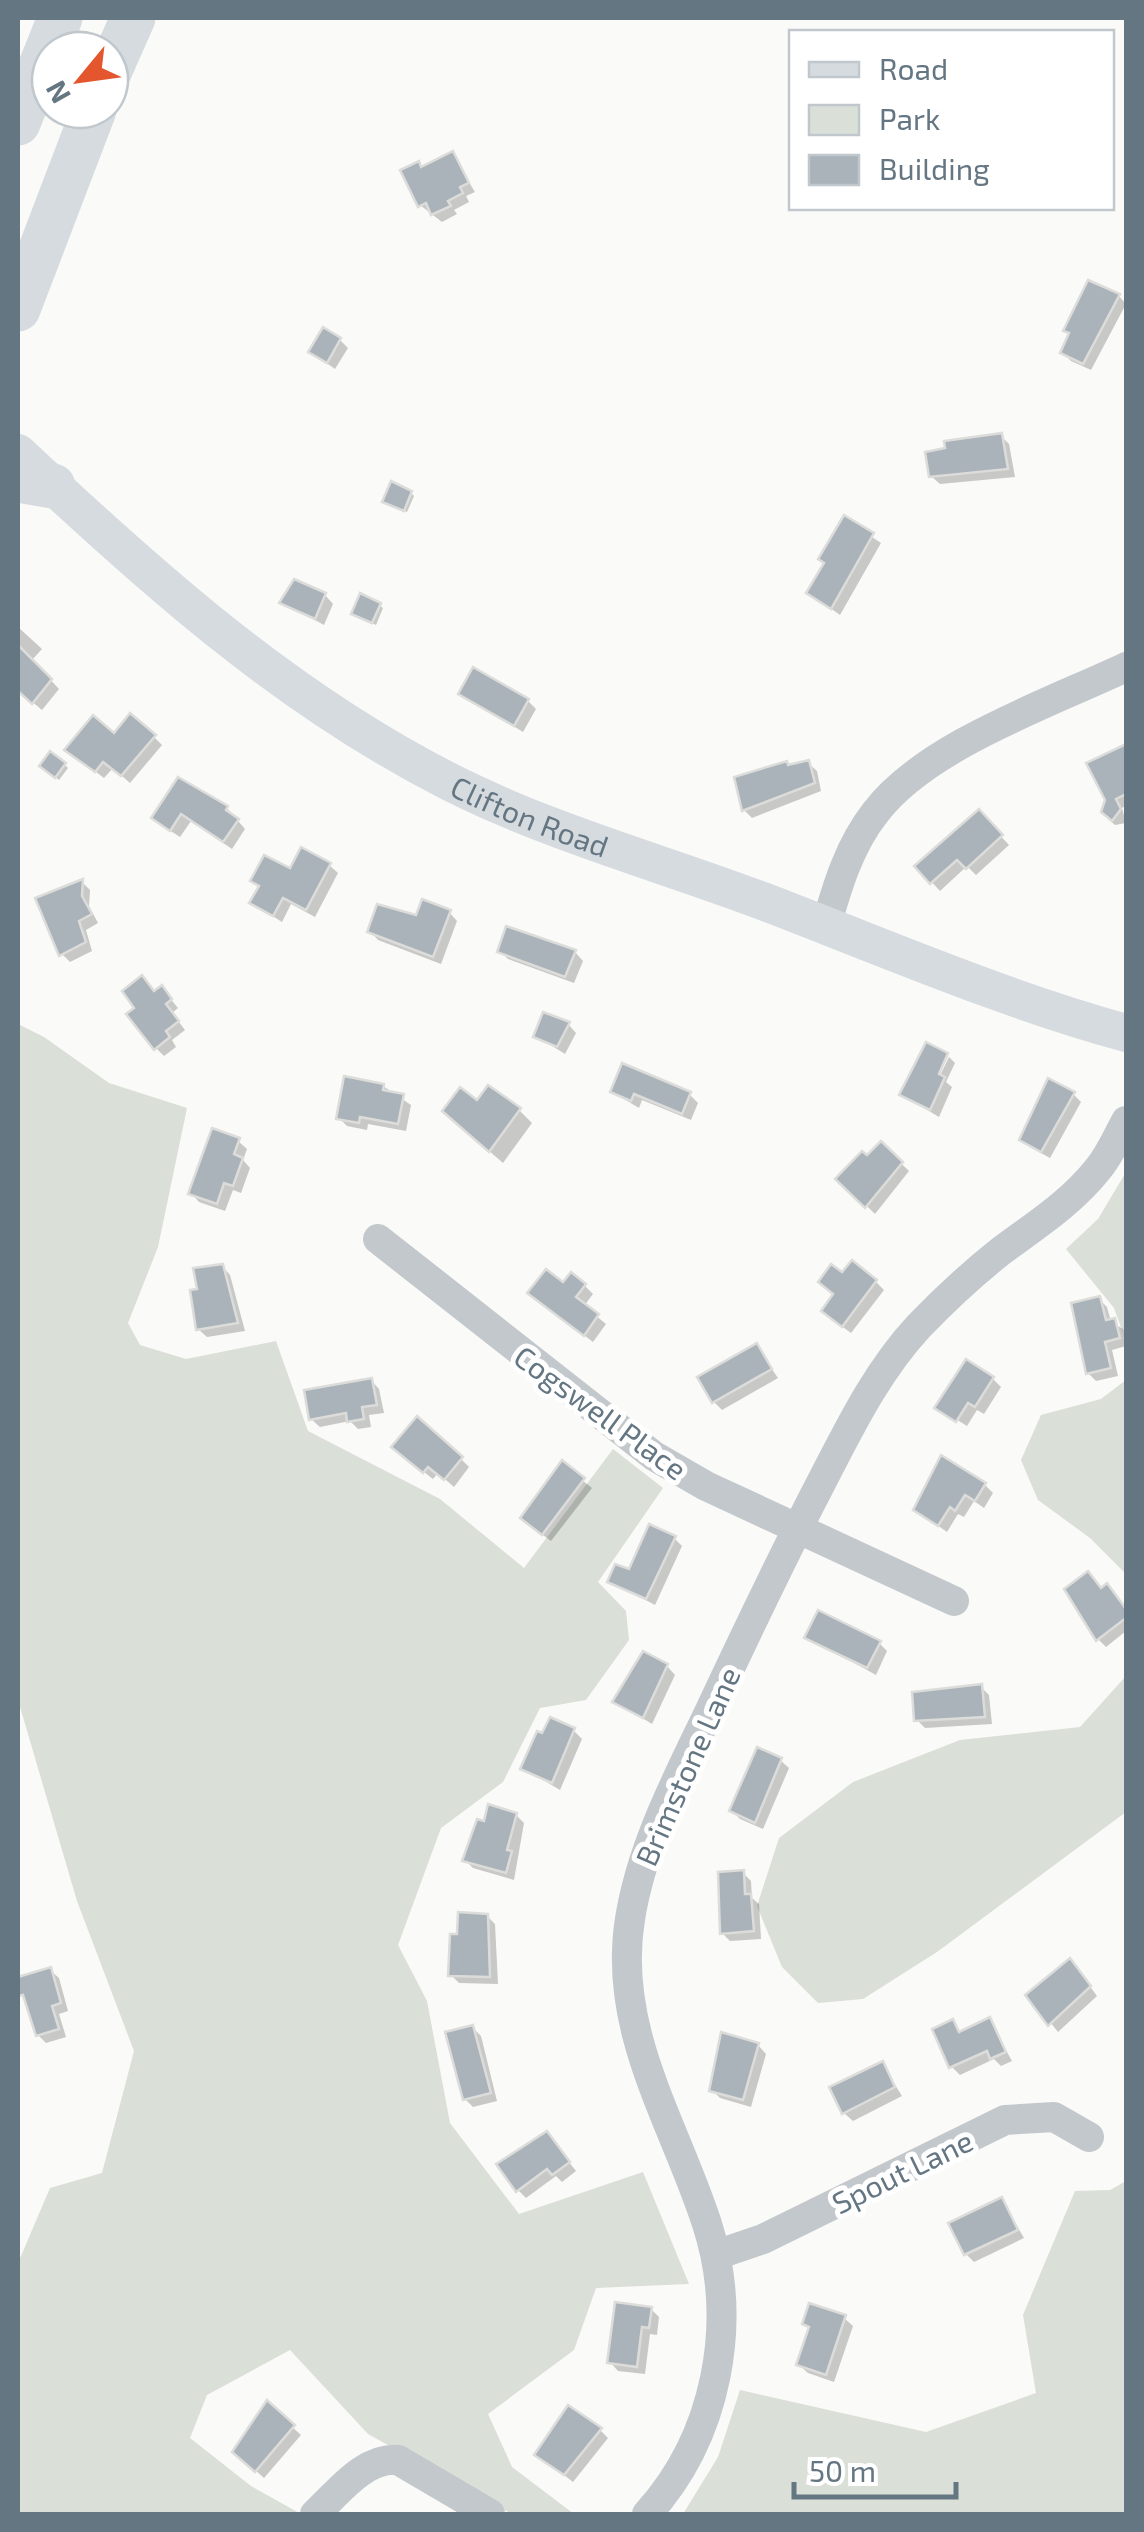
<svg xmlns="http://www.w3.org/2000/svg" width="1144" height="2532" viewBox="0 0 1144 2532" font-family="'Exo 2',sans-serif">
<rect width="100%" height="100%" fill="#fafaf8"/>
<g fill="#dadfd7">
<path d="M18,1024L44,1037L109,1083L187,1108L158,1247L128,1323L140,1345L186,1359L276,1341L308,1431L440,1499L524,1568L613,1449L663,1488L598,1582L626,1611L629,1640L586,1700L540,1708L503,1782L441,1828L398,1945L427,2001L450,2123L519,2214L643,2172L689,2284L596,2288L574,2350L488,2414L512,2467L574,2514H512L368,2434L290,2350L207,2395L190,2438L251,2486L301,2514H18V2263L50,2188L102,2173L134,2051L77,1901L18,1700Z"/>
<path d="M1126,1172V1341L1114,1308L1066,1249L1098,1219Z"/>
<path d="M1126,1380V1574L1090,1538L1038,1500L1021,1460L1041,1415L1101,1399Z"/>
<path d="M1126,1676V1812L937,1952L863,1999L818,2003L782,1967L757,1906L779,1838L853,1782L960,1740L1080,1727Z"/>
<path d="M1126,2181V2514H683L718,2457L740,2390L926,2432L1036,2393L1023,2315L1075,2191L1110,2190Z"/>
</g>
<g fill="#0003">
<path d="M452,154L475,192L466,196L469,202L454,210L457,214L442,222L420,205L418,164L423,169Z"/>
<path d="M1119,296L1126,304L1091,370L1071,361L1063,353L1071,335L1066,330Z"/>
<path d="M340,340L348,348L335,369L311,352Z"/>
<path d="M1001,436L1009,444L1015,477L940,484L931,476Z"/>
<path d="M411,493L414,496L407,512L389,504Z"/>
<path d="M845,519L881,543L840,615L809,593Z"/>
<path d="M325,595L333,604L324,625L282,602Z"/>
<path d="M379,605L383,608L376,625L358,616Z"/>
<path d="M18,627L42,649L32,660L59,689L42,710L18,690Z"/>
<path d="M461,694L528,701L536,709L523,732Z"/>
<path d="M114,736L154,737L162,745L130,783L113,768L104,778L67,750Z"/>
<path d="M1126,748V805L1122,808L1126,823L1115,825L1107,818V800L1090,764Z"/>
<path d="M808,763L817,771L821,791L752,818L744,810L789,767Z"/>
<path d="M65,765L68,768L59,780L45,769Z"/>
<path d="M179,780L227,808L245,829L232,849L191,821L180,837L163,826Z"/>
<path d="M978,812L1009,845L976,875L967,866L940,891L917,866Z"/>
<path d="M329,865L338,873L315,917L291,904L282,922L252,903L260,888L253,881Z"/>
<path d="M82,882L90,890L89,906L98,923L86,930L92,951L70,962L62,954Z"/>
<path d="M449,912L457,921L441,964L378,940L370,931Z"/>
<path d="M507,930L575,952L583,961L574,983L508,959L500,951Z"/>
<path d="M155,993L169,997L178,1008L172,1013L185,1030L172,1040L176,1047L164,1056L156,1048Z"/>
<path d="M568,1024L576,1033L565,1054L536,1036Z"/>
<path d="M945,1055L935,1086L949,1057L955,1063L946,1082L952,1087L939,1117L902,1095Z"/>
<path d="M383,1086L411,1105L406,1131L368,1124L367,1130L347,1126L339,1118Z"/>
<path d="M612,1092L690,1095L698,1103L691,1120L642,1100L639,1108Z"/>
<path d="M1073,1094L1081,1102L1050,1158L1030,1147L1022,1139Z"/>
<path d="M477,1103L519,1110L532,1123L503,1163L458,1124Z"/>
<path d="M238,1141L247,1149L243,1160L250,1168L241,1193L233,1190L225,1211L199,1202L191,1193Z"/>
<path d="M881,1144L909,1171L875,1214L839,1179Z"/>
<path d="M222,1266L230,1275L245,1331L207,1337L198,1329L200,1291Z"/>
<path d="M843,1276L876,1282L884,1290L851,1333L832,1319Z"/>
<path d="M563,1286H585L593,1294L584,1306L606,1324L593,1342L539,1301Z"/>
<path d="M1099,1299L1107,1307L1111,1322L1123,1329L1126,1346L1112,1350L1118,1376L1096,1381L1088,1373Z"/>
<path d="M756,1346L778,1378L722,1410L714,1402Z"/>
<path d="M993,1379L1001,1387L984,1414L977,1410L967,1426L943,1411Z"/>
<path d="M371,1380L379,1389L384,1413L369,1415L371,1427L358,1429L350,1421L320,1427L311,1419Z"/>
<path d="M402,1455L461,1459L469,1467L454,1487L438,1473L433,1479Z"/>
<path d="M562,1464L592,1488L551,1541L531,1526Z"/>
<path d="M985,1485L993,1493L984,1508L974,1501L964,1517L958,1514L947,1532L916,1510Z"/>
<path d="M674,1538L682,1546L655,1605L610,1581L630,1573Z"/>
<path d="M1102,1590L1115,1595L1126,1610V1631L1106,1647L1098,1639Z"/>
<path d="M807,1637L879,1643L887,1651L876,1675Z"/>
<path d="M667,1666L675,1675L652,1724L615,1701L631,1670Z"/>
<path d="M981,1687L989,1695L992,1724L925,1728L917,1720Z"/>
<path d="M574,1731L582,1739L560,1790L523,1768Z"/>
<path d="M780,1760L789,1768L763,1829L740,1819L732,1811Z"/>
<path d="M516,1815L524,1823L514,1880L473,1868L465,1860L485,1824Z"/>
<path d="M743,1873L751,1881L752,1898L759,1904L761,1939L730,1941L722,1933Z"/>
<path d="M487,1916L495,1924L498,1984L459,1983L451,1975L459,1937Z"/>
<path d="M50,1970L59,1978L68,2011L59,2014L66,2037L46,2043L38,2035L18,1980Z"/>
<path d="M1078,1970L1097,1996L1058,2032L1029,1995Z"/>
<path d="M989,2020L1012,2061L1001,2066L994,2059L960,2075L951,2066L953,2022L962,2033Z"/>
<path d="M472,2027L481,2036L497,2101L473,2107L465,2099Z"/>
<path d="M758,2045L766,2054L751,2107L720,2098L712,2090Z"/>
<path d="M882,2064L902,2096L853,2121L844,2113Z"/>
<path d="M547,2134L576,2171L562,2182L556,2176L526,2198L518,2190Z"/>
<path d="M1002,2200L1024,2238L974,2262L966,2254Z"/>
<path d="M651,2309L659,2317L657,2335L650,2334L645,2374L618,2371L610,2362Z"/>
<path d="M844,2318L853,2326L834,2382L808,2373L799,2365L811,2330L805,2324Z"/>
<path d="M267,2404L301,2435L264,2478L235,2452Z"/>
<path d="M600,2430L608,2438L573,2482L537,2454Z"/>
</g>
<g fill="#aab3b9" stroke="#dcdcda" stroke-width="2.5">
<path d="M453,151L469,183L460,187L463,193L448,201L451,206L431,215L426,203L418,207L400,170L419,161L421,167Z"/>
<path d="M1088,280L1120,294L1083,364L1060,353L1069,333L1063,331Z"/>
<path d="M323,327L341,338L327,363L308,352Z"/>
<path d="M1002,433L1008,469L929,477L925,452L945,448L944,441Z"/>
<path d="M391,481L412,491L404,511L382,502Z"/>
<path d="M844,515L874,533L831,609L806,593L824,563L818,559Z"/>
<path d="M294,579L326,593L315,619L279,603Z"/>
<path d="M360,593L381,603L372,623L351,614Z"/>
<path d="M18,645L52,679L32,704L18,691Z"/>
<path d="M473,667L529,699L514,726L458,694Z"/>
<path d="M130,713L156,735L121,776L103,762L95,772L64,750L93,715L114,733Z"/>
<path d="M1126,744V794L1116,799L1121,809L1112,821L1101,812L1105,800L1086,763Z"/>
<path d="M50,751L66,763L55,778L39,766Z"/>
<path d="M809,760L815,783L742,811L734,777L787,761L788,765Z"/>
<path d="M178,777L228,806L226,810L239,819L223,842L181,814L170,831L151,818Z"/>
<path d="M979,809L1003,835L966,869L957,860L930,884L914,866Z"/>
<path d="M301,847L331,863L306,910L283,898L273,916L249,903L259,886L250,881L264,855L290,868Z"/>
<path d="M83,879L82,896L92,914L79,921L86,942L59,956L35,898Z"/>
<path d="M422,899L451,910L433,957L367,932L377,904L416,915Z"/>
<path d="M506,926L576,950L565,977L497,952Z"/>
<path d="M142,975L154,991L162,985L172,999L166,1004L179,1021L166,1031L170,1037L154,1050L126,1014L134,1008L122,991Z"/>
<path d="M543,1012L570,1022L557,1047L533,1037Z"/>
<path d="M926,1042L948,1053L939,1074L945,1077L930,1110L899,1095Z"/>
<path d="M622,1063L691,1092L682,1114L634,1094L631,1101L610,1092Z"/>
<path d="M344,1076L384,1084L383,1090L404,1094L398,1124L360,1117L359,1123L336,1119Z"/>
<path d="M1048,1078L1075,1092L1041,1152L1019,1140Z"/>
<path d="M488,1085L521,1108L489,1152L442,1111L460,1087L477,1100Z"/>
<path d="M212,1128L240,1138L234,1154L243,1158L233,1186L224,1183L217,1204L188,1194Z"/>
<path d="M881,1141L903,1162L865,1208L835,1179L862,1151L867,1155Z"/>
<path d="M852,1260L877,1280L842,1327L821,1311L833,1294L818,1282L831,1264L842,1272Z"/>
<path d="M223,1264L238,1323L196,1330L190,1290L197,1289L193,1268Z"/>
<path d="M546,1269L563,1282L571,1272L586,1284L576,1297L599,1314L584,1336L527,1293Z"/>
<path d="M1100,1296L1106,1320L1115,1318L1120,1338L1105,1342L1111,1368L1086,1374L1071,1303Z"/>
<path d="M757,1343L772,1369L712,1403L697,1377Z"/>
<path d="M966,1359L994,1377L975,1407L968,1403L956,1422L934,1408Z"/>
<path d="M372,1378L377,1405L362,1407L364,1419L347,1422L346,1413L309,1420L304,1390Z"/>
<path d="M417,1416L463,1457L444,1480L428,1467L423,1473L391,1447Z"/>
<path d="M941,1455L986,1483L975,1501L965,1495L955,1511L950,1507L938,1526L913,1510Z"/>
<path d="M562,1460L585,1478L542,1535L520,1518Z"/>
<path d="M649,1524L676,1536L646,1599L607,1582L615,1564L629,1569Z"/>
<path d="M1088,1571L1101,1588L1107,1583L1126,1609V1618L1096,1641L1064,1589Z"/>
<path d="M818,1610L881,1641L867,1668L804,1638Z"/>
<path d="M643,1651L668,1664L643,1718L612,1702Z"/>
<path d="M982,1684L985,1717L914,1721L912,1692Z"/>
<path d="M550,1717L575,1728L552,1783L520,1769L537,1731L542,1733Z"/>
<path d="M757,1747L782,1758L755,1823L729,1811Z"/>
<path d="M488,1804L517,1813L507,1850L512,1851L506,1873L462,1861L477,1819L484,1821Z"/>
<path d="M744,1870L745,1894H751L754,1931L720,1934L718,1872Z"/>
<path d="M458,1912L488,1914L490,1977L448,1976L450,1934H457Z"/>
<path d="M1070,1958L1091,1986L1048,2026L1025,1995Z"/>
<path d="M51,1967L61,2003L52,2006L59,2029L36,2036L23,1995L18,1996V1977Z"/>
<path d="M990,2017L1006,2052L990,2059L987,2051L949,2068L932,2029L953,2019L959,2032Z"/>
<path d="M473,2025L491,2093L463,2100L445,2032Z"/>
<path d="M721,2032L759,2043L743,2100L709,2091Z"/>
<path d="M883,2061L895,2087L842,2114L829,2087Z"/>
<path d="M547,2131L570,2162L552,2175L547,2169L516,2192L496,2164Z"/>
<path d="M1002,2197L1018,2230L964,2255L948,2223Z"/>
<path d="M615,2302L652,2307L649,2328L642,2327L637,2367L607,2363Z"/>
<path d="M809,2303L846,2315L826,2375L796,2365L809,2327L802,2324Z"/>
<path d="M267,2400L295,2425L255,2472L232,2452Z"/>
<path d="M568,2405L602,2428L564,2475L534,2455Z"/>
</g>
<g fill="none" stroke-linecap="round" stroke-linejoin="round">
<g stroke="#c3c8cc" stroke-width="30">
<path d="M826,926C837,887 849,846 875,813C925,746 1050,703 1126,667"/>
<path d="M378,1239L654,1456L706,1486L954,1601"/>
<path d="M716,2255L763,2239L1005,2120L1054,2117L1089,2137"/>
<path d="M315,2514C338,2493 364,2457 398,2460L490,2514"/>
<path d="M647,2514C717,2437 739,2323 707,2224C674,2122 612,2030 630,1919C643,1837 686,1763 720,1689C753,1619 786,1550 822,1481C850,1427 877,1371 919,1326C944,1300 972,1274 1001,1251C1036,1225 1071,1203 1098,1169C1110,1155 1117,1137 1126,1121"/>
</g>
<path stroke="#d6dbdf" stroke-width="38" id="s1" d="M18,453C150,577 285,698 448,781C556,836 674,866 786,910C899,954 1010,1001 1126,1033"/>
<g stroke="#d6dbdf" stroke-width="45">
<path d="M110,70L133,18"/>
<path d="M18,123L60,18"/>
<path d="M18,309L94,110"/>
<path d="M18,480L53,486"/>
</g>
</g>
<g text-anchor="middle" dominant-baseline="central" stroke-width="10" stroke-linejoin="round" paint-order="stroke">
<g font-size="30" fill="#657683" stroke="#fff">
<text stroke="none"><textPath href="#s1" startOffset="632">Clifton Road</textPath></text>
<text transform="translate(601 1412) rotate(36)">Cogswell Place</text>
<text transform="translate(687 1766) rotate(-66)">Brimstone Lane</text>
<text transform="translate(902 2171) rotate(-26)">Spout Lane</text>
</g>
</g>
<rect width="1144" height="2532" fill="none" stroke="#657683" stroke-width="40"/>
<rect x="789" y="30" width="325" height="180" fill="#ffffff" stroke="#c1c8cd" stroke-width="2.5"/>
<rect x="809" y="62" width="50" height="15" fill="#d6dbdf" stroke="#c1c8cd" stroke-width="2.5"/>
<text x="879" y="80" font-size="30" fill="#657683">Road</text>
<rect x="809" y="105" width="50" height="30" fill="#dadfd7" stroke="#c1c8cd" stroke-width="2.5"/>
<text x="879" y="130" font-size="30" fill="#657683">Park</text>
<rect x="809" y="155" width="50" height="30" fill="#aab3b9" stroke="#c1c8cd" stroke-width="2.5"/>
<text x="879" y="180" font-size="30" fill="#657683">Building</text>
<g transform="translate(80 80) rotate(241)"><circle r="48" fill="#ffffff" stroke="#c1c8cd" stroke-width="2.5"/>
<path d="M0-8L18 38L0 25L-18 38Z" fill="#e4572e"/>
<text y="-15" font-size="28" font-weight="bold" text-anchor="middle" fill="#657683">N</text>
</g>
<path d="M794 2482v15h162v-15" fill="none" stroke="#657683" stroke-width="5"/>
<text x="809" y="2482" font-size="30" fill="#657683" stroke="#ffffff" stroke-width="8" paint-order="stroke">50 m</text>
</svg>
